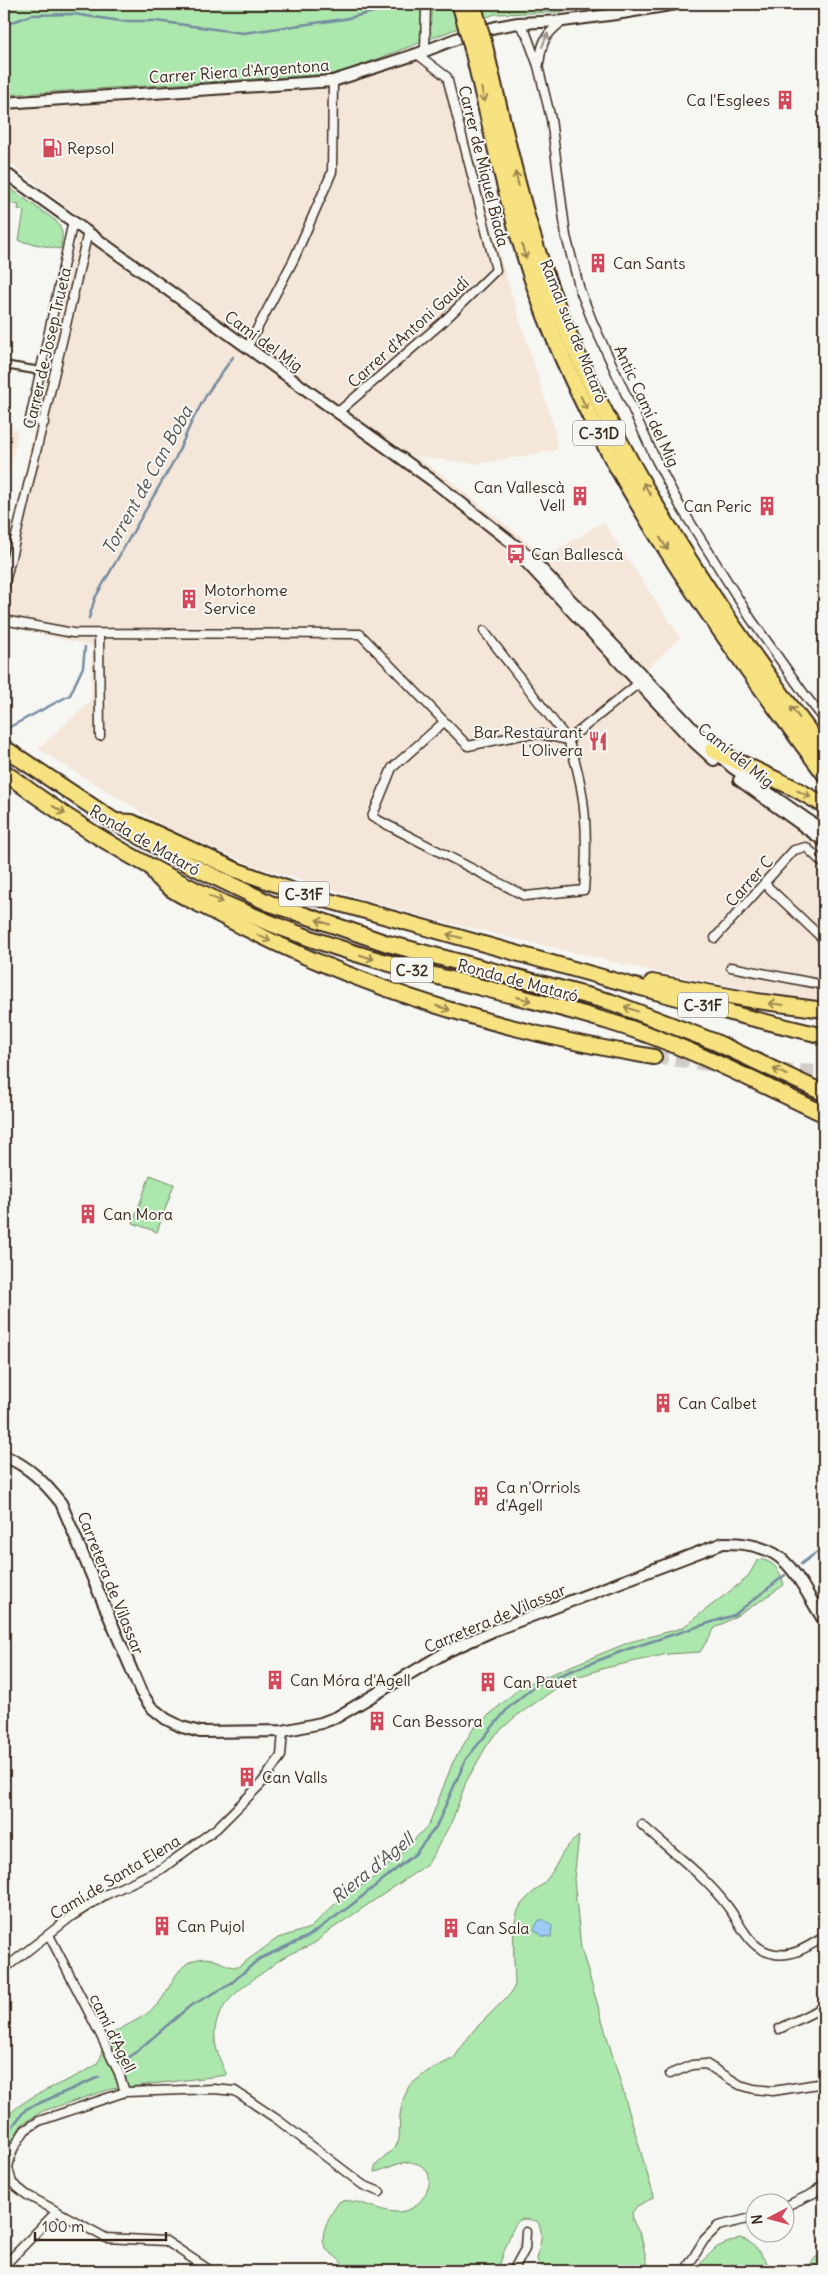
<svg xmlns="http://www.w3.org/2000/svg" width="828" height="2275" viewBox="0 0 828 2275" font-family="Delius,sans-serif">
<rect width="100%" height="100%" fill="#f6f6f2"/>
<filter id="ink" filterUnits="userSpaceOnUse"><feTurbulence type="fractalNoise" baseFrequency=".02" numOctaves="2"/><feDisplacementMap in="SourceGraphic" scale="10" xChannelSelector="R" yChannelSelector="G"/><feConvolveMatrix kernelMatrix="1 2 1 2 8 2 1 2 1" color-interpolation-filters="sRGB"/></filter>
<g filter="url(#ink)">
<g fill="#f4e6d9">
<path d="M413,46L452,74L501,260L555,431L557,450L479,464L414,456L443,475L546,557L603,522L680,637L645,671L687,718L824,849V1003L648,970L428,918L257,867L171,830L38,749L91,701L92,646L4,625V565L81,218L4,158V95L304,77L351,69Z"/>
<path d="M4,428L18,430L4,495Z"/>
</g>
<g fill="#ace7ad" stroke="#748866">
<path d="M4,4H633L560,12L495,14L351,69L332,74L4,95Z"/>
<path d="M4,184L56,221C64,231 63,237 60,249L19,241L24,211L18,209L19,205L4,202Z"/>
<path d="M150,1175L174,1184L157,1232L133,1223Z"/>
<path d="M761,1559C776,1563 780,1571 784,1585L745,1611L715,1628L700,1652L668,1654L605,1668L568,1680L515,1717L493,1737L486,1747L466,1782L452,1821L428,1864L323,1935C316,1946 298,1949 286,1956C276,1961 268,1970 258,1976C217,2004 202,2028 227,2075L111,2089L43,2111L22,2124L4,2155V2120C29,2091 65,2085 96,2065L101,2057L103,2040C120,2026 144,2020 158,2004C171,1989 176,1963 198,1959C217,1955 223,1968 238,1967L278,1938L310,1928L337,1902L373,1878L399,1856L429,1824L453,1762L473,1729L522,1686L630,1642L682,1628L747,1578L757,1561Z"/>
<path d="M579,1836L574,1879L581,1948L652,2190L653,2198L637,2206L632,2213L633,2221L641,2236L649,2271H547L537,2261C538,2246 546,2235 537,2221C531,2220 526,2218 520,2220C511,2224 502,2261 497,2271H345C343,2260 336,2258 328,2251C315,2238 331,2213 340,2201C362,2198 383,2216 405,2211C425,2206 443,2171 415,2163C401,2159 387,2170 374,2172L376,2165L395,2148L399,2140L400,2114L403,2100L409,2086L428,2071L454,2058L473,2031L511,1993L515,1985C515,1964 509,1923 521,1905C528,1895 540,1888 548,1878C561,1860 560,1850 579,1836Z"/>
<path d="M739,2238C757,2241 762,2261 775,2271H692L717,2247Z"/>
<path d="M824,2251V2271H805L815,2258Z"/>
</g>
<path fill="#9accf6" stroke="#748ba0" d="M539,1920H544L552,1925L551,1937L542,1936L534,1929Z"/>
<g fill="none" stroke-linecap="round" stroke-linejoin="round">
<g stroke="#748ba0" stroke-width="2.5">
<path d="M4,25L32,15L73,14L121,21H156L243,33L344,19L406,4"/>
<path d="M89,618L95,598L176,457L192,421L208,392L233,357"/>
<path d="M6,729L70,695L83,667L85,647"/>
<path d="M801,1564L824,1547"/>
<path d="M124,2062L190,2006L229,1985L259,1959L307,1937L349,1907L415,1854L436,1827L466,1759L509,1707L537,1684L628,1649L734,1615L785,1575"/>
<path d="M4,2137L26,2109L99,2077"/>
</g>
<path stroke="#d1cdc8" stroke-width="14" stroke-dasharray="14 7" stroke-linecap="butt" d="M654,1057L757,1070L824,1072"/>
<defs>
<path id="pedestrian" d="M4,365L41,371"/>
<g id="minor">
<path d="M518,23L526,33L538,66L551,119L566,236L580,290L593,323L655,458L680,506L751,619L805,695L824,719"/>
<path d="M425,51L426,4"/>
<path d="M539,64C542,42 544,35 563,21"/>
<path d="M247,348L294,259L332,172L333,81"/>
<path d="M337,413L444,321L496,270L447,77L417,54"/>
<path d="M44,423L30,419L73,221"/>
<path d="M4,587L88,232"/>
<path d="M4,617L9,621L73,633L360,634L468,746L522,735L540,734L568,740L639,683"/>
<path d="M99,634L100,736"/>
<path d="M444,722L392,768L372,817L525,896L584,890C588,837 587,791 568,740L484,631"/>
<path d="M765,884L824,940"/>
<path d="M715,938L794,850L806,847L824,864"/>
<path d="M731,967L824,985"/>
<path d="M642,1825C671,1851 705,1876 728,1907C742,1925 749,1950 775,1954C793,1957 809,1946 824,1937"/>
<path d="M49,1935L100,2034L119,2073L125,2092L39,2121L25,2130L13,2149L8,2167L12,2183L27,2195L106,2238L166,2241L211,2271"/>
<path d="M4,1969L72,1916L105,1895L163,1868L217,1828L260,1785L281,1756L283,1731"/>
<path d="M779,2029L824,2007"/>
<path d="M670,2074L692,2065L706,2064L740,2085L754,2089L773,2091L824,2083"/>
<path d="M125,2092L214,2089L235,2091L278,2120L363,2185L380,2192"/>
<path d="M786,2206L814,2193L824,2183"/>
<path d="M4,2266L57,2211"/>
<path d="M513,2271L525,2249L526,2232"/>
<path d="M685,2271L704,2240L718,2226L756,2217"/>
</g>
<g id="tertiary">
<path d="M4,103L333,81L417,54L461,37L496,27L518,23L563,21L616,14L676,4"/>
<path d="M4,172L433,481L530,557L713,750L733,768L824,831"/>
<path d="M526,562L692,740L714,760"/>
<path d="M739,780L824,841"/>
<path d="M4,1456C29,1466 45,1483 61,1503L141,1692L151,1707L166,1719L182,1727L200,1732L283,1731L321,1723L337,1717L448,1651L495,1630L723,1543C788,1542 793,1572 824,1621"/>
</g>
<g id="trunk">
<path d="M114,821L132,822L236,870L297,892L742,1016L824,1036"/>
<path d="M151,867C161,890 192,900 214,912C351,986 500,1032 654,1057"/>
<path d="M652,982L757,1001L824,1010"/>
</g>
<g id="motorway">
<path d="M484,44C504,126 521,211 551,290C614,458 716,609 824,751"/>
<path d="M472,47C495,144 515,243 553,335C618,494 722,637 824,773"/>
<path d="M4,748L114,821L188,864L269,903L386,943L611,1002L715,1042L824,1093"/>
<path d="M713,750L794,788L824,805"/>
<path d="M4,772C98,843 204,901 315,940C411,974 512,992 610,1022C684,1044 754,1081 824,1114"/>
</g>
</defs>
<use href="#pedestrian" stroke="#3b2a1e" stroke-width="10"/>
<use href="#minor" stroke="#3b2a1e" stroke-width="11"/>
<use href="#tertiary" stroke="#3b2a1e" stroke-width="14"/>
<use href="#trunk" stroke="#3b2a1e" stroke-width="18"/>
<use href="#motorway" stroke="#3b2a1e" stroke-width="19"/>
<use href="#pedestrian" stroke="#f6f6f2" stroke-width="6"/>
<use href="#minor" stroke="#f6f6f2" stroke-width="8"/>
<use href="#tertiary" stroke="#f6f6f2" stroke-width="10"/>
<use href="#trunk" stroke="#f7e281" stroke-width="14"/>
<use href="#motorway" stroke="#f7e281" stroke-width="15"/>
<defs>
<g id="motorway-bridge">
<path d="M460,4L472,47"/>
<path d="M473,4L484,44"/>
</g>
</defs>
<use href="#motorway-bridge" stroke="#3b2a1e" stroke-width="19" stroke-linecap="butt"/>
<use href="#motorway-bridge" stroke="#f7e281" stroke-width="15"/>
</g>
<defs><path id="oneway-shaft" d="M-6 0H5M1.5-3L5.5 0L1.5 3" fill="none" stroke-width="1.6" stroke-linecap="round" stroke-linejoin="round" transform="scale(1.25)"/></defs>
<use stroke="#989088" href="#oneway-shaft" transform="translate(545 40) rotate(-67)"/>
<g stroke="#998650">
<use href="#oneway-shaft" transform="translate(483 95) rotate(77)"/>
<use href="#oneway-shaft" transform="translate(517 179) rotate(-104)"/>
<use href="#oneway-shaft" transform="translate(524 252) rotate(73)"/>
<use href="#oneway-shaft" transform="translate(584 403) rotate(64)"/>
<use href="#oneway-shaft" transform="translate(647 489) rotate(-121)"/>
<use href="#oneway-shaft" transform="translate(664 544) rotate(58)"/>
<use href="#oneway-shaft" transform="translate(795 712) rotate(-126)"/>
<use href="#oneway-shaft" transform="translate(804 794) rotate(27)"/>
<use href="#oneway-shaft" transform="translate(59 810) rotate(33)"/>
<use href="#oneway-shaft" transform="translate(216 899) rotate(24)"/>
<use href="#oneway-shaft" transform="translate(323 922) rotate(-161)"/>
<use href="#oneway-shaft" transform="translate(454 936) rotate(-165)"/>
<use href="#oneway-shaft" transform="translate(264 938) rotate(25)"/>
<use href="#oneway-shaft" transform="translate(367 957) rotate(18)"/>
<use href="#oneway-shaft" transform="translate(524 999) rotate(15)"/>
<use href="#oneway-shaft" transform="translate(776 1004) rotate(-172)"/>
<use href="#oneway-shaft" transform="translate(443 1008) rotate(17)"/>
<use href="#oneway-shaft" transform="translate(631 1009) rotate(-159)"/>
<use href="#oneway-shaft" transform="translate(780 1072) rotate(-155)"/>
</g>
</g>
<defs>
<symbol id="building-bare" viewBox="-9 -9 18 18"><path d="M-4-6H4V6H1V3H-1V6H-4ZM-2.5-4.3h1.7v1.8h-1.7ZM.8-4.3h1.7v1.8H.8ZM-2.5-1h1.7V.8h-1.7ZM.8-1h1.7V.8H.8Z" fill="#d1495b" stroke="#f6f6f2" stroke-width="2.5" paint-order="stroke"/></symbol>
<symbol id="fuel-bare" viewBox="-9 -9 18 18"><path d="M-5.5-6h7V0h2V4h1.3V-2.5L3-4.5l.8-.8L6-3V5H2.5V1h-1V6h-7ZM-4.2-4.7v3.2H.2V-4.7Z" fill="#d1495b" stroke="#f6f6f2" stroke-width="2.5" paint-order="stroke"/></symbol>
<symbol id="bus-bare" viewBox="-9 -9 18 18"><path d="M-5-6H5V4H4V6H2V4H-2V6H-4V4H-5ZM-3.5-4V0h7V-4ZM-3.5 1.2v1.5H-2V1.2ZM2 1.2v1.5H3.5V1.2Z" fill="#d1495b" stroke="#f6f6f2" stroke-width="2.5" paint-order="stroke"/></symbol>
<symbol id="restaurant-bare" viewBox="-9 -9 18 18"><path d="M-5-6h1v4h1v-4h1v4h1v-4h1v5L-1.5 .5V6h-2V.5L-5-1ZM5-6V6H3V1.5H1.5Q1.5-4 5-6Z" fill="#d1495b" stroke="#f6f6f2" stroke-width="2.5" paint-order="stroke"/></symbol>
</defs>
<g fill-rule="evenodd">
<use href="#building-bare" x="771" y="86" width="28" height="28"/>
<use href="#fuel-bare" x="38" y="134" width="28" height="28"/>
<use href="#building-bare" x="584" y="249" width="28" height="28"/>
<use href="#building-bare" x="566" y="482" width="28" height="28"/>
<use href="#building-bare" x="753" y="492" width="28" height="28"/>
<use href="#bus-bare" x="502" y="540" width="28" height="28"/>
<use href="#building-bare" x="175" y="585" width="28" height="28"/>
<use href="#restaurant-bare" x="584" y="727" width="28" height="28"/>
<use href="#building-bare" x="74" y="1200" width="28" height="28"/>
<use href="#building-bare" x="649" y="1389" width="28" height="28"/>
<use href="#building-bare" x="467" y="1482" width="28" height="28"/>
<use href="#building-bare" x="261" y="1666" width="28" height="28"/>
<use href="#building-bare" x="474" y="1668" width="28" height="28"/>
<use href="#building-bare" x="363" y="1707" width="28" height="28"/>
<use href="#building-bare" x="233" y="1763" width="28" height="28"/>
<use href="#building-bare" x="148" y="1912" width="28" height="28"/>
<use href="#building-bare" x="437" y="1914" width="28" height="28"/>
</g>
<g text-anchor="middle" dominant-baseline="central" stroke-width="4" stroke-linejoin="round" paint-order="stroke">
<g fill="#f6f6f2" stroke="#73675e" stroke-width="1">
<rect x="573" y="420.5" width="52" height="25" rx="4"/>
<rect x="279" y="881.5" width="50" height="25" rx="4"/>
<rect x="391" y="957.5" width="42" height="25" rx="4"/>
<rect x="678" y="992.5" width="50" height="25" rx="4"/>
</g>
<g font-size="15" font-weight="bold" fill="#3b2a1e">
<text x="599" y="433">C-31D</text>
<text x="304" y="894">C-31F</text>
<text x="412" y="970">C-32</text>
<text x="703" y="1005">C-31F</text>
</g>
<g font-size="16" fill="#3b2a1e" stroke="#f6f6f2">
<text transform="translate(239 71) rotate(-4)">Carrer Riera d'Argentona</text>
<text transform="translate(484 166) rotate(76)">Carrer de Miquel Biada</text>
<text transform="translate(574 331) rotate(68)">Ramal sud de Mataró</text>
<text transform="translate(408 332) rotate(-42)">Carrer d'Antoni Gaudí</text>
<text transform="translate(264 341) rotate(36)">Camí del Mig</text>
<text transform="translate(47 348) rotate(-77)">Carrer de Josep Trueta</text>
<text transform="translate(647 406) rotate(65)">Antic Camí del Mig</text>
<text transform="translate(736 755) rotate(39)">Camí del Mig</text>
<text transform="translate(145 840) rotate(30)">Ronda de Mataró</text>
<text transform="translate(749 881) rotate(-48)">Carrer C</text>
<text transform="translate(518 980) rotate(15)">Ronda de Mataró</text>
<text transform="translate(111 1583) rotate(68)">Carretera de Vilassar</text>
<text transform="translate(495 1618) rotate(-23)">Carretera de Vilassar</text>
<text transform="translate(115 1877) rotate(-31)">Camí de Santa Elena</text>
<text transform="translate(113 2033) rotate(64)">camí d'Agell</text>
</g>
<g font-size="16" fill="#3b2a1e" stroke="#f6f6f2" text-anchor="start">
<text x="770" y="100" text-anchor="end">Ca l'Esglees</text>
<text x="67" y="148">Repsol</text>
<text x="613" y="263">Can Sants</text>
<text x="565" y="487" text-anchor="end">Can Vallescà<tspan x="565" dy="18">Vell</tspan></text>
<text x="752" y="506" text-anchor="end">Can Peric</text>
<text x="531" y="554">Can Ballescà</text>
<text x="204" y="590">Motorhome<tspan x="204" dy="18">Service</tspan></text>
<text x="583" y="732" text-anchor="end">Bar Restaurant<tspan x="583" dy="18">L'Olivera</tspan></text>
<text x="103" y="1214">Can Mora</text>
<text x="678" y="1403">Can Calbet</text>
<text x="496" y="1487">Ca n'Orriols<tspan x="496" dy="18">d'Agell</tspan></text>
<text x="290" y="1680">Can Móra d'Agell</text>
<text x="503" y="1682">Can Pauet</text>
<text x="392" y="1721">Can Bessora</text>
<text x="262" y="1777">Can Valls</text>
<text x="177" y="1926">Can Pujol</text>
<text x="466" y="1928">Can Sala</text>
</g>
<g font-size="18" font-style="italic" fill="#535254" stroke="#f6f6f2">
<text transform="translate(147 480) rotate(-61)">Torrent de Can Boba</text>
<text transform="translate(372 1868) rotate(-39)">Riera d'Agell</text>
</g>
</g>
<rect width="828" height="2275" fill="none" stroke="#f6f6f2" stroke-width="20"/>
<rect x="10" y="10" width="808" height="2255" fill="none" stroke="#3b2a1e" stroke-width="2" filter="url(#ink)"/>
<g transform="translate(770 2218) rotate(264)"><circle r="24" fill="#f6f6f2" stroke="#aba49d"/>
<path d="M0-4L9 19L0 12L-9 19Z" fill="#d1495b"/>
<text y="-8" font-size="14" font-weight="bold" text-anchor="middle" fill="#3b2a1e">N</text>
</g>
<path d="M35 2232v8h131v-8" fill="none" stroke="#3b2a1e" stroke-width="2.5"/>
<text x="42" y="2232" font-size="15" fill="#3b2a1e" stroke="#f6f6f2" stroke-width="4" paint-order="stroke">100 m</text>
</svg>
